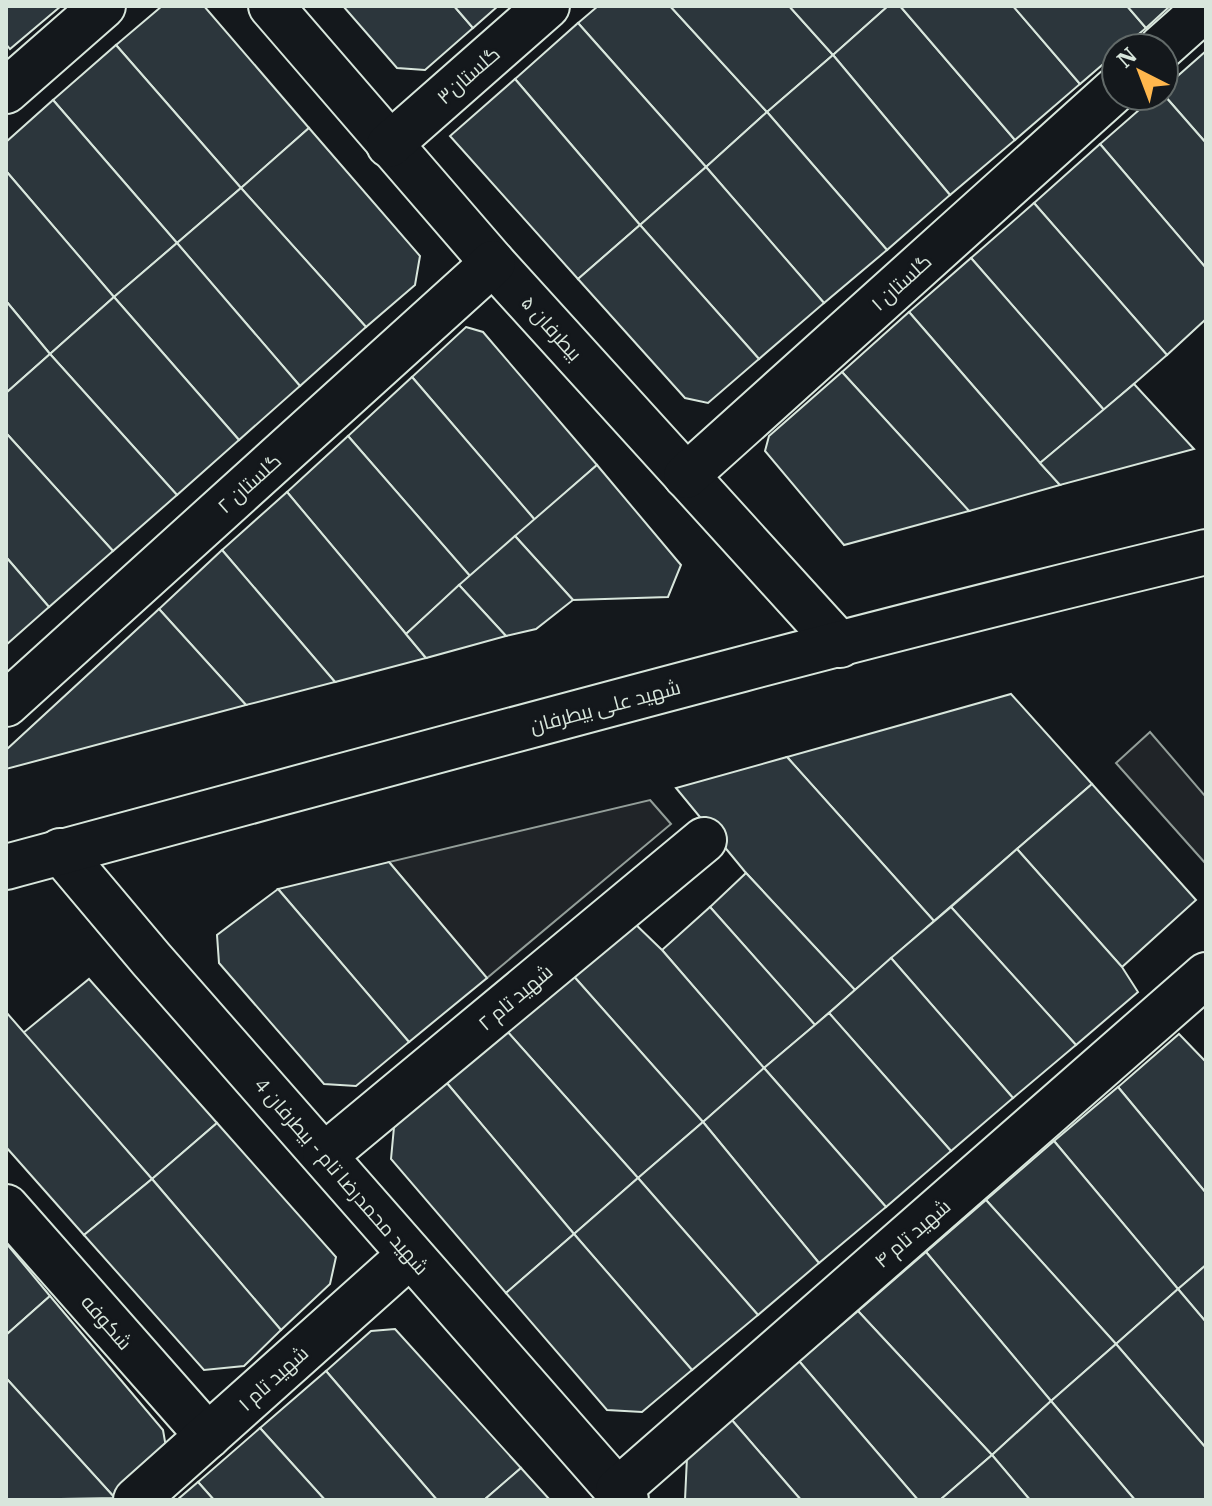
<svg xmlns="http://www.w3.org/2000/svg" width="1212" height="1506" viewBox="0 0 1212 1506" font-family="'IBM Plex Serif',Cairo,serif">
<rect width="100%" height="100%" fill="#14181c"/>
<g fill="#202428" stroke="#939e99" stroke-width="2">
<path d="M1150,732L1206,797V864L1116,763Z"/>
<path d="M650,800L671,824L487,978L389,862Z"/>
</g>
<g fill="#2c363c" stroke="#d8e6dc" stroke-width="2">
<path d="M6,6H61L10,49L6,44Z"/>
<path d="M162,6H204L309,128L241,188L116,45Z"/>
<path d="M343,6H454L473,28L425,70L397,68Z"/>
<path d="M454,6H498L473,28Z"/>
<path d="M598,6H670L767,112L706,167L578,23Z"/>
<path d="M670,6H789L833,55L767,112Z"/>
<path d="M789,6H888L833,55Z"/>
<path d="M888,6H900L1015,140L950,195L833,55Z"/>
<path d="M900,6H1013L1080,84L1015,140Z"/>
<path d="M1013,6H1127L1146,28L1122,48H1116V53L1080,84Z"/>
<path d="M1127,6H1170L1146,28Z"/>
<path d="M578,23L706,167L640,225L515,79Z"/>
<path d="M116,45L241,188L177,243L53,100Z"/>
<path d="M1206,51V143L1164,95V88Z"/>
<path d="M833,55L950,195L887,250L767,112Z"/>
<path d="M515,79L640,225L578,279L450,136Z"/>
<path d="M1164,95L1206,143V268L1100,144L1155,96Z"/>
<path d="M53,100L177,243L114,297L6,171V142Z"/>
<path d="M767,112L887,250L824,303L706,167Z"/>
<path d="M309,128L420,256L415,285L366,327L241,188Z"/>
<path d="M1100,144L1206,268V319L1167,355L1034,203Z"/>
<path d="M706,167L824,303L759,359L640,225Z"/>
<path d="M6,171L114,297L50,354L6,301Z"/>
<path d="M241,188L366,327L300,386L177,243Z"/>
<path d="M1034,203L1167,355L1104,410L971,258Z"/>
<path d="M640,225L759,359L708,403L685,398L578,279Z"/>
<path d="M177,243L300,386L239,440L114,297Z"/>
<path d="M971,258L1104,410L1040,463L909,312Z"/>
<path d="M114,297L239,440L177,495L50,354Z"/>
<path d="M6,301L50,354L6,393Z"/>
<path d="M909,312L1040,463L1060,485L969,511L842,372Z"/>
<path d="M466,327L483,332L597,465L535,520L412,377Z"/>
<path d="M50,354L177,495L113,551L6,433V393Z"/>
<path d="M842,372L969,511L844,545L765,451L769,436Z"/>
<path d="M412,377L535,520L470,576L348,436Z"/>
<path d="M1134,384L1194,449L1060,485L1040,463Z"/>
<path d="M6,433L113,551L49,607L6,557Z"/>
<path d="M348,436L470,576L406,634L287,492Z"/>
<path d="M597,465L681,565L668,597L573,600L515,536Z"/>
<path d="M287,492L406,634L426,658L335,682L222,550Z"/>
<path d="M515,536L573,600L536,629L506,636L459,585Z"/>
<path d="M222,550L335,682L246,705L159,609Z"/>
<path d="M6,557L49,607L6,645Z"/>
<path d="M459,585L506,636L426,658L406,634Z"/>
<path d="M159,609L246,705L6,769V750Z"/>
<path d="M1011,694L1092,784L934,921L787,757Z"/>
<path d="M787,757L934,921L855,990L746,873L676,788Z"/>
<path d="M1092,784L1196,900L1122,967L1017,849Z"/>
<path d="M1017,849L1122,967L1138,992L1076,1045L951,907Z"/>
<path d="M389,862L487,978L409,1042L278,889Z"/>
<path d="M746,873L855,990L815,1025L710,907Z"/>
<path d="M278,889L409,1042L356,1086L324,1084L219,963L217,935Z"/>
<path d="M710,907L815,1025L764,1068L662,950Z"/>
<path d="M951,907L1076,1045L1013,1098L891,958Z"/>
<path d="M630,919L662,950L764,1068L703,1122L570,972Z"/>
<path d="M891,958L1013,1098L951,1151L829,1013Z"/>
<path d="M570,972L703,1122L638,1178L505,1029Z"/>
<path d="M89,979L217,1123L152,1179L23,1033Z"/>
<path d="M6,1012L152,1179L84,1235L6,1147Z"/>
<path d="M829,1013L951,1151L886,1207L764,1068Z"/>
<path d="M505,1029L638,1178L574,1234L446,1082Z"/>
<path d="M1179,1034L1206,1062V1193L1118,1087Z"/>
<path d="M764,1068L886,1207L819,1263L703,1122Z"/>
<path d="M446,1082L574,1234L506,1293L391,1159L394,1127Z"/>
<path d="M1118,1087L1206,1193V1265L1178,1289L1054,1141Z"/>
<path d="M703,1122L819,1263L758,1315L638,1178Z"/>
<path d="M217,1123L336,1257L330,1284L281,1330L152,1179Z"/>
<path d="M1054,1141L1178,1289L1116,1344L986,1200Z"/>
<path d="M638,1178L758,1315L692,1370L574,1234Z"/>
<path d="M152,1179L281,1330L244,1366L204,1370L84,1235Z"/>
<path d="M986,1200L1116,1344L1051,1401L926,1252Z"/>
<path d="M574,1234L692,1370L642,1412L607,1410L506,1293Z"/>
<path d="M6,1243L50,1296L6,1335Z"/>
<path d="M926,1252L1051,1401L992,1455L858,1311Z"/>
<path d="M1206,1265V1322L1178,1289Z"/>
<path d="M1178,1289L1206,1322V1448L1116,1344Z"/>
<path d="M50,1296L163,1430L167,1453L115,1498L6,1378V1335Z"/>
<path d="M858,1311L992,1455L940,1500H918L799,1361Z"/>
<path d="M395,1329L521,1468L484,1500H437L326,1371L371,1331Z"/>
<path d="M1116,1344L1206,1448V1500H1135L1051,1401Z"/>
<path d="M799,1361L918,1500H801L731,1419Z"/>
<path d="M326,1371L437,1500H325L260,1428Z"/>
<path d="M6,1378L115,1498L6,1500Z"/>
<path d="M1051,1401L1135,1500H1030L992,1455Z"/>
<path d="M731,1419L801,1500H685L687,1457Z"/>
<path d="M260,1428L325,1500H214L198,1482Z"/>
<path d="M992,1455L1030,1500H940Z"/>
<path d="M521,1468L550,1500H484Z"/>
<path d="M198,1482L214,1500H177Z"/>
</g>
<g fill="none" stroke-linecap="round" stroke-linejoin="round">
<defs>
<g id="minor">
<path d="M271,6L493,263L840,645"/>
<path d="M1161,48L1206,8"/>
<path d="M6,91L103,6"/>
<path d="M389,145L547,6"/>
<path d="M686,476L1116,89"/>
<path d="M6,704L493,263"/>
<path d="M60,851L151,959L626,1500"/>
<path d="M325,1155L704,840"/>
<path d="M6,1207L208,1436"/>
<path d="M618,1490L1206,975"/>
<path d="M136,1500L410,1255"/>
</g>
<path id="tertiary" d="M6,867C405,760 804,648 1206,552"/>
</defs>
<use href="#minor" stroke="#d8e6dc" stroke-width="48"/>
<use href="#tertiary" stroke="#d8e6dc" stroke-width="48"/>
<use href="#minor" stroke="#14181c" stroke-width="44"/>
<use href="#tertiary" stroke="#14181c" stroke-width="44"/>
</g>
<g text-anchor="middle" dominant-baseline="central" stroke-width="6" stroke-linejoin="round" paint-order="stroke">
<g font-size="20" fill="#d8e6dc" stroke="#14181c">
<text transform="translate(468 75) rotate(-41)">گلستان۳</text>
<text transform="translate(901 282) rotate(-42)">گلستان ۱</text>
<text transform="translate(552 328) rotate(48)">بیطرفان ۵</text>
<text transform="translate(249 483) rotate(-42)">گلستان ۲</text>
<text transform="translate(605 706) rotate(-15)">شهید علی بیطرفان</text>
<text transform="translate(515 997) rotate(-40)">شهید تام ۲</text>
<text transform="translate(342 1176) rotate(49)">شهید محمدرضا تام - بیطرفان 4</text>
<text transform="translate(912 1233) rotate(-41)">شهید تام ۴</text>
<text transform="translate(107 1322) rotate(49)">شکوفه</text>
<text transform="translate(273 1378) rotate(-42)">شهید تام ۱</text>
</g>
</g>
<rect width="1212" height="1506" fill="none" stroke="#d8e6dc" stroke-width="16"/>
<g transform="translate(1140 72) rotate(318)"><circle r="38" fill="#14181c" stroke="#626a69" stroke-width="2"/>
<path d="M0-6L14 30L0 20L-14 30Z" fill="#ffb74d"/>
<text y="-12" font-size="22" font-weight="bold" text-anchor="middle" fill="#d8e6dc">N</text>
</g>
</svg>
